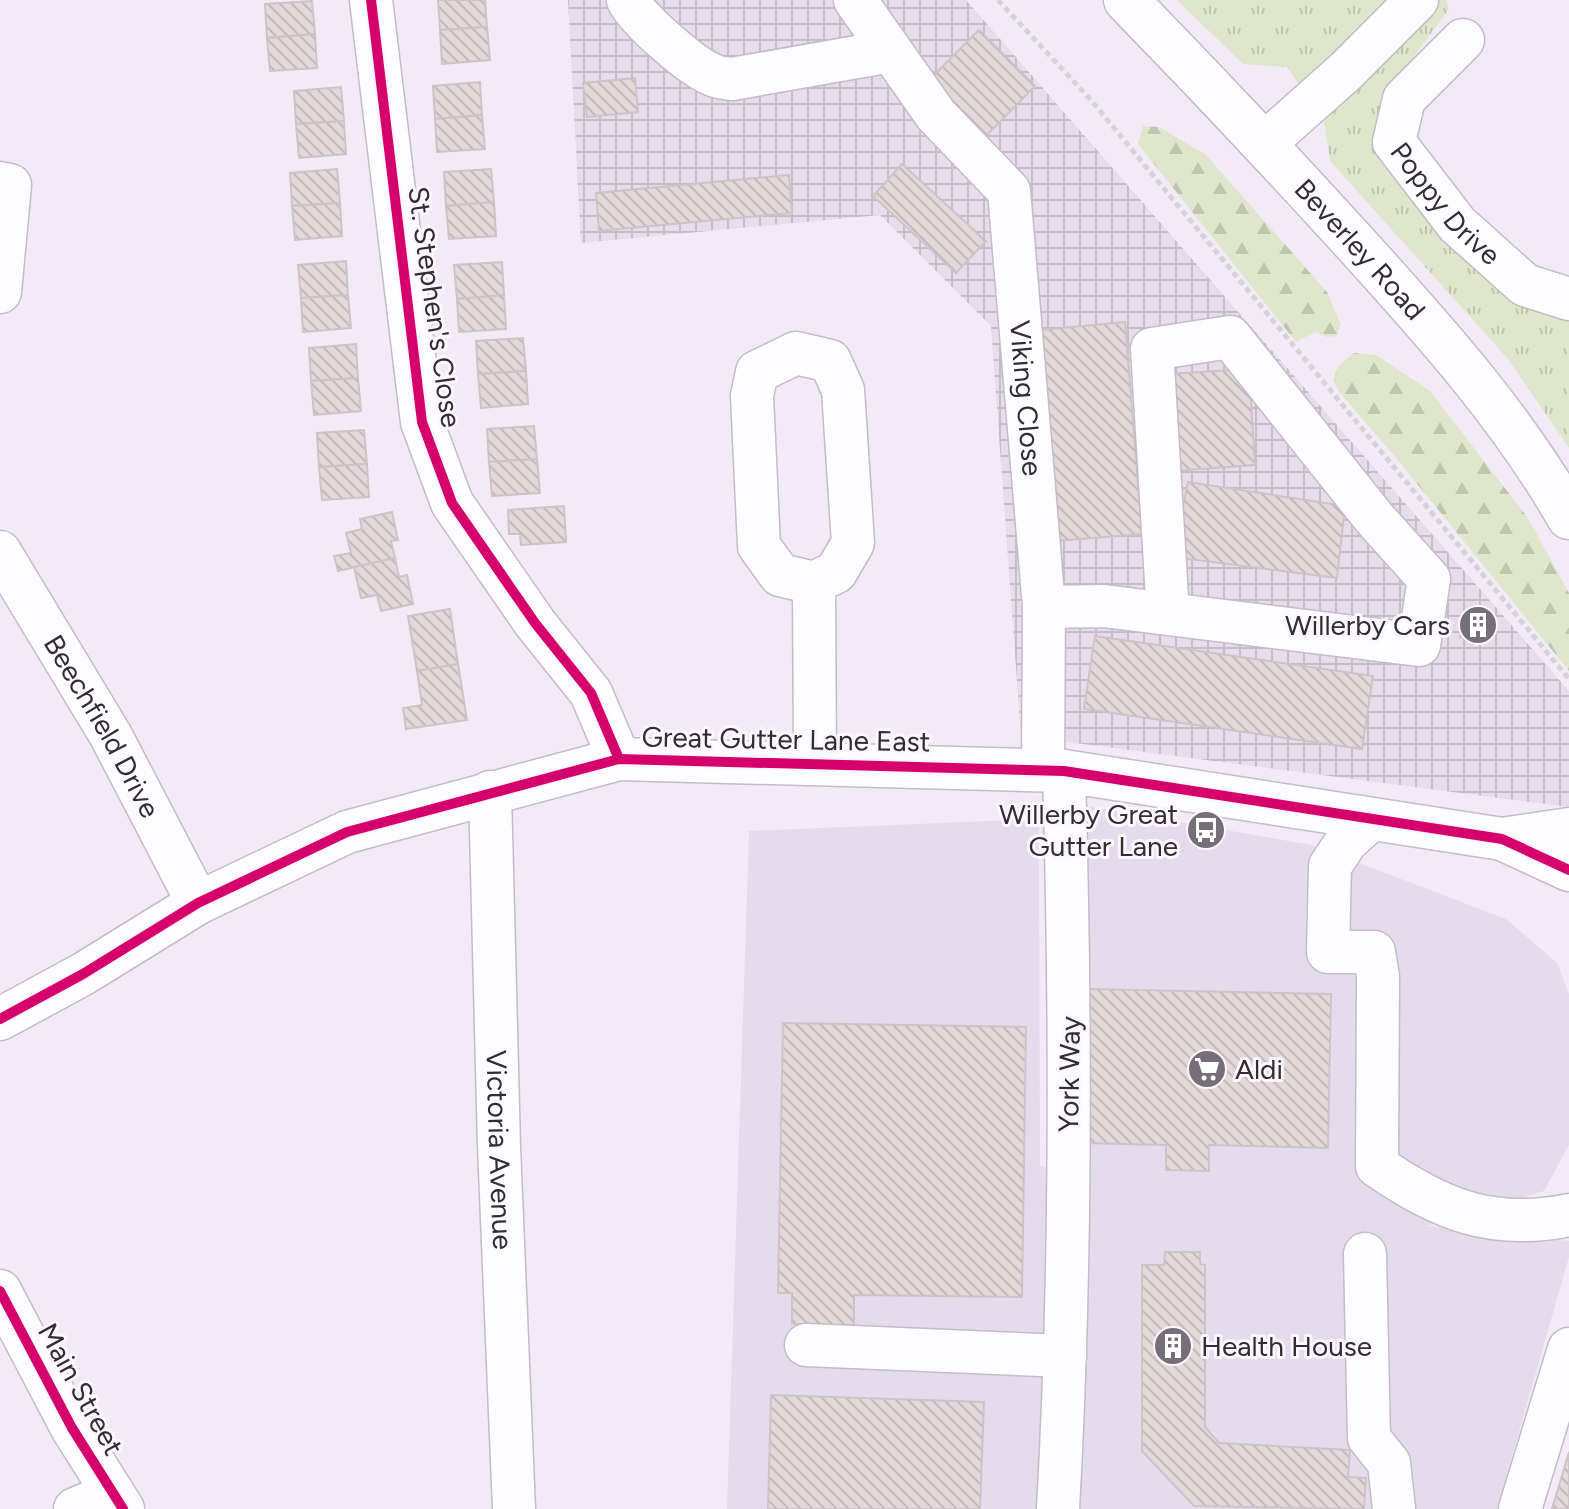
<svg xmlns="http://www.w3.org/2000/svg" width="1569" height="1509" viewBox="0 0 1569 1509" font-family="Figtree,sans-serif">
<defs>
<pattern id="industrial-grid" width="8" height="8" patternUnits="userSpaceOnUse" patternTransform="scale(2)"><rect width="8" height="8" fill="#e6dcec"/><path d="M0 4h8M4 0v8" fill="none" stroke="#c6bdcb"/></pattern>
<pattern id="grass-tufts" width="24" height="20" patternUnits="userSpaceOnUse" patternTransform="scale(2)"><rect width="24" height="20" fill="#dfe6cb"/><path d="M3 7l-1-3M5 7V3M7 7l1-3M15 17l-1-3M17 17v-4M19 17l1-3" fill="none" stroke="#c0c5af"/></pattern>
<pattern id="forest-firs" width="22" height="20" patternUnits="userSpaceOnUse" patternTransform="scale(2)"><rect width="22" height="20" fill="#dfe6cb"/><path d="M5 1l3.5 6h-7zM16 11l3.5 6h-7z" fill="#c0c5af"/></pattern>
<pattern id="building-back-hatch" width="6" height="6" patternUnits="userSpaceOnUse" patternTransform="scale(2)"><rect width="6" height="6" fill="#e4d8da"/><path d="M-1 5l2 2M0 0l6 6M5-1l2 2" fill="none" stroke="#c4babc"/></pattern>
</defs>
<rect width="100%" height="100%" fill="#f3eaf7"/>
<path fill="#e4dced" d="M1086,806L1312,845L1506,919L1557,963L1569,994V1145L1544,1191L1427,1226L1569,1241V1257L1497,1509H727L749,831L1039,819L1040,1166L1075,1174Z"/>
<path fill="url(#industrial-grid)" d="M568,0H966L1569,691V807L1021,736L991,326L880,215L581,243Z"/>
<path fill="url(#grass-tufts)" d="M1177,0H1446L1449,9L1381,101L1388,162L1498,291L1543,314L1569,320V448L1508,359L1330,161L1324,121L1287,67L1243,64Z"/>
<g fill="url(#forest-firs)">
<path d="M1143,126L1159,127L1205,154L1327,292L1341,325L1336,336L1327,337L1315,332L1296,342L1138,144Z"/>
<path d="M1354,353L1376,355L1430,391L1528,518L1569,593V671L1397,459L1340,393L1333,380L1338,366Z"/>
</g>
<g fill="url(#building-back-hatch)" stroke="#cdc4c7" stroke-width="2">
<path d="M438,0H485L487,27L440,30Z"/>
<path d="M312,1L315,34L267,38L265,4Z"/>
<path d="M487,27L490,60L442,64L440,30Z"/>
<path d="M979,30L1035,86L981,141L924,85Z"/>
<path d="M315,34L317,68L270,71L267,38Z"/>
<path d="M635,78L638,112L587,117L583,83Z"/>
<path d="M480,82L482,115L435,119L433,86Z"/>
<path d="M341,87L344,121L296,124L294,91Z"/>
<path d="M482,115L485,149L437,152L435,119Z"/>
<path d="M344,121L346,154L299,158L296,124Z"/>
<path d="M902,164L986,241L956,273L873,196Z"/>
<path d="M337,169L340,203L292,206L290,173Z"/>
<path d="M491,169L494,202L446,206L444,172Z"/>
<path d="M789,175L792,213L599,231L596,193Z"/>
<path d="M494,202L496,236L449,239L446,206Z"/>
<path d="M340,203L342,236L295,240L292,206Z"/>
<path d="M346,261L348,295L301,298L298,265Z"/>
<path d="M502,262L504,295L457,299L454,265Z"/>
<path d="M348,295L351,328L303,332L301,298Z"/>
<path d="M504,295L506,329L459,332L457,299Z"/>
<path d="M1125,322L1142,534L1057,541L1040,330Z"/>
<path d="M523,338L526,371L478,374L476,341Z"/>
<path d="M356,344L358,378L311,381L309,348Z"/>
<path d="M1249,369L1255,465L1174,471L1168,374Z"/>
<path d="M526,371L528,404L481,408L478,374Z"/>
<path d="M358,378L361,411L314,415L311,381Z"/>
<path d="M534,426L537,459L489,462L487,429Z"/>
<path d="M364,430L367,464L319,467L317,433Z"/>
<path d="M537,459L540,493L492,496L489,462Z"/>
<path d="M367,464L369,497L322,500L319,467Z"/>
<path d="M1188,482L1345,506L1337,578L1173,557Z"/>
<path d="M564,506L566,542L521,545L520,534H509L508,510Z"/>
<path d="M392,512L398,540L391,541L395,558L338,571L334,556L351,553L346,533L362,529L360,519Z"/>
<path d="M395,558L399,577L407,575L413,604L381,611L377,595L361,598L354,567Z"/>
<path d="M450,609L458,664L417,671L408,616Z"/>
<path d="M1465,613L1496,618L1492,635L1477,632L1475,640L1460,637Z"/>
<path d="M1095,636L1373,676L1362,749L1084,709Z"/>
<path d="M458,664L467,720L406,729L403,708L422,705L417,671Z"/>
<path d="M1086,989L1331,994L1328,1148L1209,1145V1171L1166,1170V1145L1083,1143Z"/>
<path d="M783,1023L1026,1027L1022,1297L854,1295V1325L792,1324V1293H778Z"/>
<path d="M1165,1252H1200V1264L1205,1265V1427L1219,1443L1350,1450L1348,1477L1366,1478L1364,1509L1194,1506L1142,1451V1265H1164Z"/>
<path d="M771,1395L984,1402L980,1509H768Z"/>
<path d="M1569,1452V1509H1552Z"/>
</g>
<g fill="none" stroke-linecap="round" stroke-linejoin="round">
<defs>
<g id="minor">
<path d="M371,0L422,422L452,503L535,623L591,693L619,759"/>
<path d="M628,0C638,20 692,67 713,75C718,78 726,78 732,79L891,51"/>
<path id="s1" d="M855,0L936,115L1009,191L1044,607L1043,770"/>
<path id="s2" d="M1463,40L1404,99L1394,142L1457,224L1525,285L1569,299"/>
<path d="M1265,143L1346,71L1417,0"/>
<path d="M0,183L10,185L0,292"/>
<path id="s3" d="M0,552L111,736L198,903"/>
<path d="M814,583L836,572L853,543L843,390L830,361L796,353L757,372L752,396L759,546L780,575L814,583L815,763"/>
<path d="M1044,607L1104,606L1419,645L1429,579L1375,519L1230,337L1152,349L1168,614"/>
<path id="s4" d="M490,792L499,1146L514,1509"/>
<path d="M1370,820L1346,842L1330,866L1328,952H1374L1378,977L1377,1166C1439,1209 1492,1231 1569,1215"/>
<path d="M1502,839L1569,829"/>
<path d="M0,1019L83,974L198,903L347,832L619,759L1064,771L1502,839L1569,870"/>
<path d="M1365,1254L1369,1438L1389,1463L1394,1509"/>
<path d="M0,1291L72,1428L123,1509"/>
<path d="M806,1345L1065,1356"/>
<path d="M75,1509L113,1493"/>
<path d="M1058,1509C1072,1263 1071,1018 1064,771"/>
<path d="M1520,1509L1569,1349"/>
</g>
<g id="major">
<path id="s5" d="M1126,0C1207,83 1286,167 1364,253C1439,336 1513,419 1569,517"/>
</g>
</defs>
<use href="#minor" stroke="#c4bcc7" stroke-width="45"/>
<use href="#major" stroke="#c4bcc7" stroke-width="47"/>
<path stroke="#d6d3d8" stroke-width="5" stroke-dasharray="6 4" stroke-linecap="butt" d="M998,0L1090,99L1569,679"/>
<use href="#minor" stroke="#fdfcfe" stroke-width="42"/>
<use href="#major" stroke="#fdfcfe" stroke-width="44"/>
<defs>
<g id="cycleway">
<path d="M371,0L422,422L452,503L535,623L591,693L619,759"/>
<path d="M0,1019L83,974L198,903L347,832L619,759L1064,771L1502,839L1569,870"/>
<path d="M0,1291L72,1428L123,1509"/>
</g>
</defs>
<use href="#cycleway" stroke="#fbf7fc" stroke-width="15"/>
<use href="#cycleway" stroke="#d6006c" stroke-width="10"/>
</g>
<defs>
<symbol id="building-disc" viewBox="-11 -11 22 22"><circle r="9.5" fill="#766e79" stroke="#fbf7fc"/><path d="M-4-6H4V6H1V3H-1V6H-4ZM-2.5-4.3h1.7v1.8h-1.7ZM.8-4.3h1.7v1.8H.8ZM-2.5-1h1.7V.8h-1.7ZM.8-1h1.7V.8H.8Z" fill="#fff"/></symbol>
<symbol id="bus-disc" viewBox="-11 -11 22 22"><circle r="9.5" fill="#766e79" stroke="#fbf7fc"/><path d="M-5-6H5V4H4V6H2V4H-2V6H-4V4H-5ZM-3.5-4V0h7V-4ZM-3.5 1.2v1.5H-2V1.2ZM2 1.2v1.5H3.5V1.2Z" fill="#fff"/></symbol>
<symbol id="supermarket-disc" viewBox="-11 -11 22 22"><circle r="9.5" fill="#766e79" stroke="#fbf7fc"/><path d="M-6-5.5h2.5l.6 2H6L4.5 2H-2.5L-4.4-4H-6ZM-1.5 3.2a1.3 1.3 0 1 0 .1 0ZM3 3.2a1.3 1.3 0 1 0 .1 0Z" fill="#fff"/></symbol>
</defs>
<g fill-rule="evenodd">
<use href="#building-disc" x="1456" y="603" width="44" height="44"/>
<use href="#bus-disc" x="1184" y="808" width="44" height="44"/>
<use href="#supermarket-disc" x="1185" y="1047" width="44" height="44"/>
<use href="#building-disc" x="1151" y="1324" width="44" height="44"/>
</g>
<g text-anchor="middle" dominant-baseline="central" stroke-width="6" stroke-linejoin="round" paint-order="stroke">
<g font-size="28" fill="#332c35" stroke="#fbf7fc">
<text stroke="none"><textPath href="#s2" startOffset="208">Poppy Drive</textPath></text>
<text stroke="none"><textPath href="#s5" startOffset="342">Beverley Road</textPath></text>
<text transform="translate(435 307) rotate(82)">St. Stephen's Close</text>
<text stroke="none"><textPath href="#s1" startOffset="454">Viking Close</textPath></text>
<text stroke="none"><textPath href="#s3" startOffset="202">Beechfield Drive</textPath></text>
<text transform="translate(786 739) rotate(1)">Great Gutter Lane East</text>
<text transform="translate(1069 1074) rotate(-89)">York Way</text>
<text stroke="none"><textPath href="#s4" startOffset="358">Victoria Avenue</textPath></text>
<text transform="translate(81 1389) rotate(61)">Main Street</text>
</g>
<g font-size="28" fill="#332c35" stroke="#fbf7fc" text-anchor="end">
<text x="1450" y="625">Willerby Cars</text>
<text x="1178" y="814">Willerby Great<tspan x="1178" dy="32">Gutter Lane</tspan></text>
<text x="1235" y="1069" text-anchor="start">Aldi</text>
<text x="1201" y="1346" text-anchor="start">Health House</text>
</g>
</g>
</svg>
